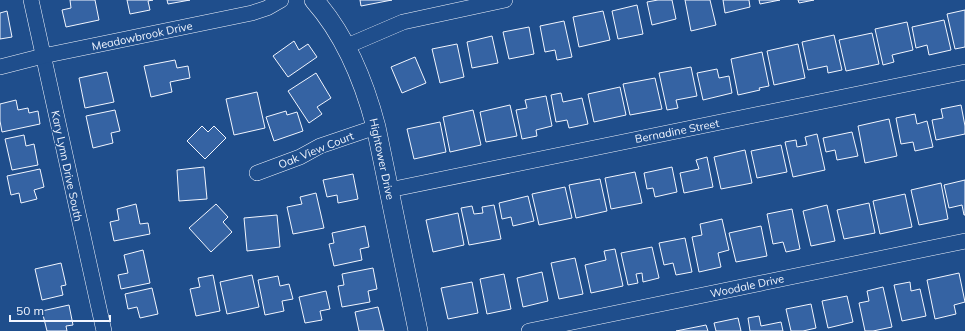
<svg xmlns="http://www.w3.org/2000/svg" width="965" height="331" viewBox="0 0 965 331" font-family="Mulish,sans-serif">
<rect width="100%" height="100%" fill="#1f4e8c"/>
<g fill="#3563a3" stroke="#f2f6ff">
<path d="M70,0H95L99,20L66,27L62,10L71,8Z"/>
<path d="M127,0H153L148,1L150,10L130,14Z"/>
<path d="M167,0H190L168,4Z"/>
<path d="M360,0H392L361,6Z"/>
<path d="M658,0H672L676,19L652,25L647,2Z"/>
<path d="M685,0H710L716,25L691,31Z"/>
<path d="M723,0H749L750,7L725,13Z"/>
<path d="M759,0H780L760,4Z"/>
<path d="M798,0H814L799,3Z"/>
<path d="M637,5L643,34L618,39L612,11Z"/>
<path d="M965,10V47L955,49L947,14Z"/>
<path d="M7,11L12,37L0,39V13Z"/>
<path d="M603,11L610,40L579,47L573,17Z"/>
<path d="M944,20L951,50L929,55L927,45L916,48L912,27Z"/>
<path d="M564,21L572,57L557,60L555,50L545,52L540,26Z"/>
<path d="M907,22L913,50L892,55L894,62L883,65L875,29Z"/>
<path d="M529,27L534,54L509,59L503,32Z"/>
<path d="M872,33L879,64L846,71L839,40Z"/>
<path d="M834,35L842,70L828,73L827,66L808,70L802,42Z"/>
<path d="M492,36L498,63L472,68L467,42Z"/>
<path d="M294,41L299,50L308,44L317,57L288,77L273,56Z"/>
<path d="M457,44L464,77L440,83L432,49Z"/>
<path d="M798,44L805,78L774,85L767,51Z"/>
<path d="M762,52L769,86L759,88L760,90L738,95L731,59Z"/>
<path d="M415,57L426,83L402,93L391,67Z"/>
<path d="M175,60L177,68L188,66L190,78L170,82L172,92L151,97L144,66Z"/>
<path d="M691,67L697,96L676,100L678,108L667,110L659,73Z"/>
<path d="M717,69L719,78L729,76L732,93L703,100L697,73Z"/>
<path d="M107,72L114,102L85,108L79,78Z"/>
<path d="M316,73L331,98L317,107L322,114L309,123L288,91Z"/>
<path d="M655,78L662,109L630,115L623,84Z"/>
<path d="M620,87L626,115L594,122L588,94Z"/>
<path d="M257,92L265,128L234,135L226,99Z"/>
<path d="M561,93L563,102L582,98L588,124L569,128L567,120L556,122L551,95Z"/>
<path d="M546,96L552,126L536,130L537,136L522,139L516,110L527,108L525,100Z"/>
<path d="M16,100L18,110L28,108L29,113L38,111L40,124L2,132L0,121V104Z"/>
<path d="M510,105L517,136L486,142L480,112Z"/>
<path d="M961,105L965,126V134L936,140L932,120L943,118L941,109Z"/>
<path d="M115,110L120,131L111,133L113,143L93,148L86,116Z"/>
<path d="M473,110L481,145L450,152L443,117Z"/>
<path d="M286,111L287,115L297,112L303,131L274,141L266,117Z"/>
<path d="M915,114L917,124L927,121L933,147L915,151L913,142L901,144L896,118Z"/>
<path d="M889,119L897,156L865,163L858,126Z"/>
<path d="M440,122L446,152L414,159L407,129Z"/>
<path d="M202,126L208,132L214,126L226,138L205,159L187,141Z"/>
<path d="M852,132L858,156L837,160L835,150L826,152L823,138Z"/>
<path d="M817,134L825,170L793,177L785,142L796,140L797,147L807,145L805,137Z"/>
<path d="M24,135L26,146L34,144L38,165L12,170L5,139Z"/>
<path d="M781,145L787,172L757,178L751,151Z"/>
<path d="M745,150L752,183L721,189L714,157Z"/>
<path d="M707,157L713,187L684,193L680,173L699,169L696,160Z"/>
<path d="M204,167L207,199L179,201L177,170Z"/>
<path d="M672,167L677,192L655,197L653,188L647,189L644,173Z"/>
<path d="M40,169L44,187L34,190L37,199L21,203L19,193L11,195L7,176Z"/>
<path d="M635,172L642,203L611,209L605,178Z"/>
<path d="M353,174L358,199L338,203L337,195L327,197L323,180Z"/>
<path d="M600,179L607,211L576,218L569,185Z"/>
<path d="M965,180V215H964L962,205L949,208L944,185Z"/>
<path d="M941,183L948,219L919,225L911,190Z"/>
<path d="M565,187L572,218L539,225L532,194Z"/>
<path d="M316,193L324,228L293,234L287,207L302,204L300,197Z"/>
<path d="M905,194L912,227L880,234L873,201Z"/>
<path d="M528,196L534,221L513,226L511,217L502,219L499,203Z"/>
<path d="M869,203L875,233L844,239L837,210Z"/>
<path d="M136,204L140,224L148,223L150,234L114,241L110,222L119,220L117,209Z"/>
<path d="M216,204L228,217L223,222L232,232L211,252L189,228Z"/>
<path d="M494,205L501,239L469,245L461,208L472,206L474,214L483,213L482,207Z"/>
<path d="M827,205L835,241L811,246L803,211Z"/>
<path d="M792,209L800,249L786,252L783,242L773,244L767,214Z"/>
<path d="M458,213L464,245L433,252L426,220Z"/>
<path d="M277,215L280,247L247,251L244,218Z"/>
<path d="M722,219L729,250L718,253L721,267L699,272L692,237L702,235L700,224Z"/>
<path d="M365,226L369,247L360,249L362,260L334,266L329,244L334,243L332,233Z"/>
<path d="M761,226L767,256L736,262L729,233Z"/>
<path d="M685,238L692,272L676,275L673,263L664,265L659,243Z"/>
<path d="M652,247L659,278L643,282L642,273L636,274L638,283L628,285L621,253Z"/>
<path d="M615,249L623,286L591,293L585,265L606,260L604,251Z"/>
<path d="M143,250L150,283L121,289L118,275L128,273L124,255Z"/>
<path d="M575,258L583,294L559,299L551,263Z"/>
<path d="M61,263L66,285L61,286L63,295L42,300L35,269Z"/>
<path d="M373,268L377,289L368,291L370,302L342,307L338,286L344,285L342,274Z"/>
<path d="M542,272L548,301L523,307L517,278Z"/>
<path d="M959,273L965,302L954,305L956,314L935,319L927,280Z"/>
<path d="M504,274L511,309L487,314L480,279Z"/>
<path d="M213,275L220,311L196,316L190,289L200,287L198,278Z"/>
<path d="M252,275L259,307L227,314L220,282Z"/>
<path d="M278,276L280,286L289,284L293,299L282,301L284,311L265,315L258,280Z"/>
<path d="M472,282L478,313L448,319L441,288Z"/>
<path d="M910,282L911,291L920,289L926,316L902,321L894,285Z"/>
<path d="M883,287L892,327L873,331H865L859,303L869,301L867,291Z"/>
<path d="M152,288L158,314L140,318L137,307L128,309L125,294Z"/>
<path d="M326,291L330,309L320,311L322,320L305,323L299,297Z"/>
<path d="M847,296L853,322L828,328L822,301Z"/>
<path d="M811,304L816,328L803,331H791L786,309Z"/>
<path d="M69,305L73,325L66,326L67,331H47L42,311Z"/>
<path d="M378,307L384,331H359L355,312Z"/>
<path d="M759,316L761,326L781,322L783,331H750L748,318Z"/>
<path d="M738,318L741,331H716L714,323Z"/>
<path d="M706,325L708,331H676Z"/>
</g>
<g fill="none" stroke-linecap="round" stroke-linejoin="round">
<defs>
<g id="minor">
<path d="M31,0L104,331"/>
<path d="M347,46L403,22L505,0"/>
<path d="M0,67L43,56L252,13L267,8L281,0"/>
<path d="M257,173L300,157L320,146L376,127"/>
<path d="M389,190L965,72"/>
<path d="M529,331L965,241"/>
</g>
<path id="major" d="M314,0C346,36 364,81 376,127L418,331"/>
</defs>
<use href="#minor" stroke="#f2f6ff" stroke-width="16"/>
<use href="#major" stroke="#f2f6ff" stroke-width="20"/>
<use href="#minor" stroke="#1f4e8c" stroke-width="15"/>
<use href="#major" stroke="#1f4e8c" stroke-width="19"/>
</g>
<g text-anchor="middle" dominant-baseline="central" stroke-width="3" stroke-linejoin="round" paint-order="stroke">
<g font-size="11" fill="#f2f6ff" stroke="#1f4e8c">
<text transform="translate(142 36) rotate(-12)">Meadowbrook Drive</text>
<text transform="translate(677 131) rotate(-11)">Bernadine Street</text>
<text transform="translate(316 150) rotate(-22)">Oak View Court</text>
<text transform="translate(382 159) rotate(78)">Hightower Drive</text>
<text transform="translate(67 166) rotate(78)">Kary Lynn Drive South</text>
<text transform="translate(747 286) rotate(-12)">Woodale Drive</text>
</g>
</g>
<path d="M10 315v6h100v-6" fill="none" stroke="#f2f6ff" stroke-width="2"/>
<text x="16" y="315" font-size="12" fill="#f2f6ff" stroke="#1f4e8c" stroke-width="3" paint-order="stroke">50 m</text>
</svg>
